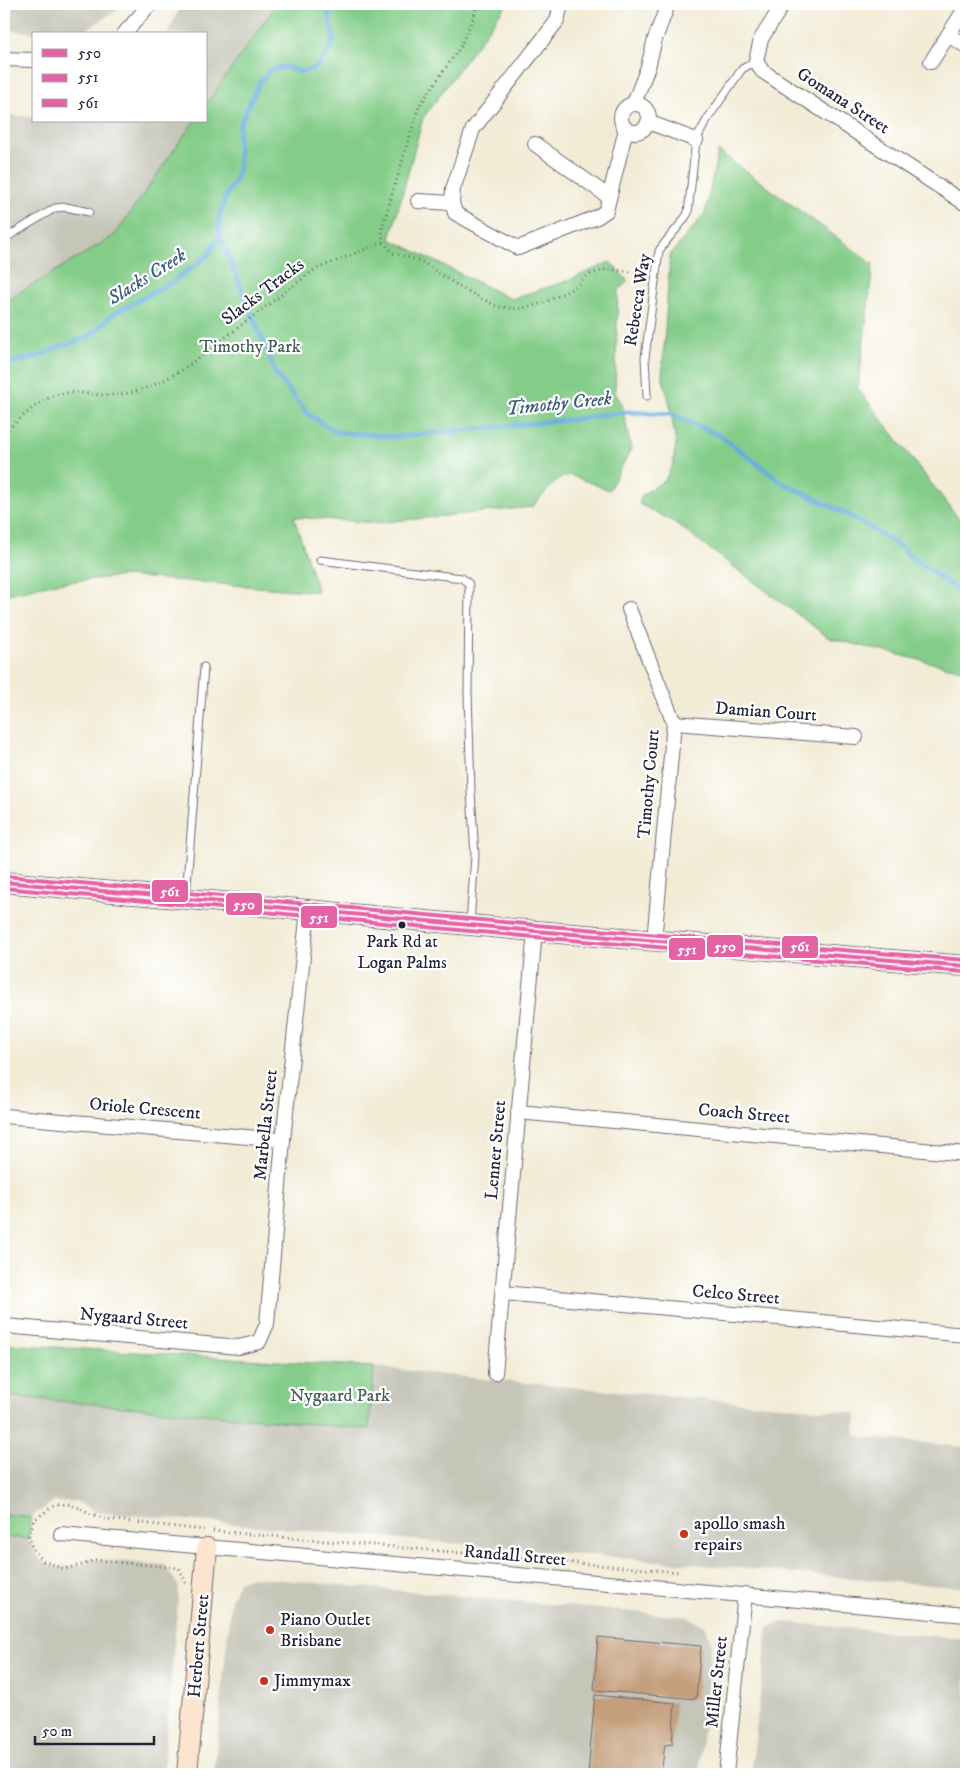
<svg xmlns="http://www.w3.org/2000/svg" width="970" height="1778" viewBox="0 0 970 1778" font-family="'IM FELL DW Pica',serif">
<rect width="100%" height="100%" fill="#fff"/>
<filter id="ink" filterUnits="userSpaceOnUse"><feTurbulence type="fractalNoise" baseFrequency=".02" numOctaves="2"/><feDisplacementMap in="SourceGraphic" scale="10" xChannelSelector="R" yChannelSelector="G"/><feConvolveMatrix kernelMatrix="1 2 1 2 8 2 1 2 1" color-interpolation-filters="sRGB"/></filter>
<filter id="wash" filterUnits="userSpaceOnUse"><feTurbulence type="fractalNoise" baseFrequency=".0096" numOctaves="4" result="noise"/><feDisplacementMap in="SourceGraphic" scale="20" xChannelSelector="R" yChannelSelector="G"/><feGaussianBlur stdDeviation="1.12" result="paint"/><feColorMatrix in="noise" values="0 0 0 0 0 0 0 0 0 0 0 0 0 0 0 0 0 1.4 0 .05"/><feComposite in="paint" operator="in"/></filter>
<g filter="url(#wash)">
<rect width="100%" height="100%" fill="#f2ebd5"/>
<g fill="#c5c5b8">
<path d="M4,4H121L116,11L85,30L49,34L4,30Z"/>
<path d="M182,4H277L206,104V34H167Z"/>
<path d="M4,114L34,118V121H194L115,235L4,302Z"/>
<path d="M374,1367L473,1378L856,1413L855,1436L966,1447V1588L95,1512L76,1501L53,1502L31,1517L4,1514V1396L369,1429Z"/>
<path d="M4,1537L28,1539L40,1560L55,1567L78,1566L92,1559L165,1565L179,1587L163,1774H4Z"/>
<path d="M252,1577L688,1617L705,1627L711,1641L699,1774H214L231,1599L239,1582Z"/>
<path d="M783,1622L966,1639V1774H751L768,1627Z"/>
</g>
<g fill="#84cd89" stroke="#537862">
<path d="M277,4H507L423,118L390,239L511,299L567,281L610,262L628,281L618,291L615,392L622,404L631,449L609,490L570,475L558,479L532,507L377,523L294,517L318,592L125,576L56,583L4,595V302L115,235L194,121H206V104Z"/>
<path d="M718,151L873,264L858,389L966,528V671L829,638L674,522L639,504L642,495L665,480L673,464L676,444L669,400L662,376L670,255L705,213Z"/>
<path d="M4,1344L374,1367L369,1429L4,1396Z"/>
<path d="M4,1514L31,1517L28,1539L4,1537Z"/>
</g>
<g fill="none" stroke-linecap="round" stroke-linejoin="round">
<g stroke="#65addc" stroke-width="5">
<path d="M220,236L277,376L308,414L336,432L395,437L577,419L624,412L670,414L721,436L783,483L849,515L899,546L919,563L966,596"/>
<path d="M4,364L37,357L62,346L86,338L101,326L113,314L171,283L206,257L220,236L219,219L226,196L235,180L239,167L238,138L239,127L259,83L269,71L282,67L290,68L300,72C305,71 311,70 316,67C322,63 331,49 333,41C335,28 326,21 330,6L334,4"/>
</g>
</g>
<g id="blocks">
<g fill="#c49f7c">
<path d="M598,1637L701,1646L696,1699L594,1690Z"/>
<path d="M595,1695L675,1703L672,1744L665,1745L661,1774H588Z"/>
</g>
</g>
</g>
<g filter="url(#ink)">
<use href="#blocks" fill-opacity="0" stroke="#6b6871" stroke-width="1"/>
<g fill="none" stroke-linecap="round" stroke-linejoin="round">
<defs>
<g id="lane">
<path d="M4,239L55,208L66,207L89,212"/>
<path d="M647,396L645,358L659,251C668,237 680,227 688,213L696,140L708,118L742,69L756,61"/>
<path d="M320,560L462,578L469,584L468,692L471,792L475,856L470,923"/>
<path d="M186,896L204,667"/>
</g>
<g id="street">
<path d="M561,4L557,21L473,129L453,189L452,203L455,213L518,248L597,217L606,211L626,129"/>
<path d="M783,4L761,39L756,61L762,71L966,204"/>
<path d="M124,34L150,4"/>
<path d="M948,35L966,46"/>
<path d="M4,59L34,60"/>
<path d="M931,62L966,7"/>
<path d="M634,103L648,67L655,39L668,4"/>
<circle cx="635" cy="118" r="14"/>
<path d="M648,122L696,140"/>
<path d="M535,144L609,197"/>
<path d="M418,201L452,203"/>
<path d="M629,609L674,723L654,941"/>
<path d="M674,723L856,737"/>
<path d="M518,1112L966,1154"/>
<path d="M4,1116L283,1140"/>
<path d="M503,1293L966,1335"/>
<path d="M5,1326L239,1347L259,1342L267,1324L283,1140L308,910"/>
<path d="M495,1373L535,931"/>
<path d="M61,1534C363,1563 665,1586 966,1615"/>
<path d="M726,1774L745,1594"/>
</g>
<g id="secondary">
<path d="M4,882L535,931L966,966"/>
<path d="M187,1774L207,1548"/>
</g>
</defs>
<use href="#lane" stroke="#6b6871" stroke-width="9"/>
<use href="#street" stroke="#6b6871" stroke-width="16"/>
<use href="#secondary" stroke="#6b6871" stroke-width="22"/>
<g stroke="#6b6871" stroke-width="3" stroke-dasharray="1 4" stroke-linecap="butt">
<path d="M477,4L474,16L461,46L419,106L382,228L383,242L393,253L421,261L460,287L498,307L519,309L544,303L572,289L589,275L607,269L646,274"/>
<path d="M4,432C20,420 34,404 53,396C70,389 89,395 106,395C135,396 161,383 185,368L314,270L383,242"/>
<path d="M213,1531L679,1572"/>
<path d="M186,1583L179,1568L94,1560L82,1565L64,1569L43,1561L32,1548L29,1536L34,1520L55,1505L67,1504L79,1507L91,1514L106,1519L204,1530"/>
</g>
<use href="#lane" stroke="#fff" stroke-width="7"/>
<use href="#street" stroke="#fff" stroke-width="14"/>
<use href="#secondary" stroke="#fbe5cf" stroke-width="20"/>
<defs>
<path id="bus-1" d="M4,882L535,931L966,966"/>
<path id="bus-2" d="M4,888L534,937L965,972"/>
<path id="bus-3" d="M5,876L536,925L966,960"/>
</defs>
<use href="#bus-1" stroke="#fff" stroke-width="8"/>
<use href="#bus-2" stroke="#fff" stroke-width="8"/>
<use href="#bus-3" stroke="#fff" stroke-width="8"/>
<use href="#bus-1" stroke="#e463a4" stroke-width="4"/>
<use href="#bus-2" stroke="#e463a4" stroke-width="4"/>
<use href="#bus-3" stroke="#e463a4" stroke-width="4"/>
</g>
</g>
<circle fill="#22223b" stroke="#fff" stroke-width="2" cx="402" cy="925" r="4.5"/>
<g fill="#c8321e" stroke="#fff" stroke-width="2">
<circle cx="684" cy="1534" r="5"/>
<circle cx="270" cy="1630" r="5"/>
<circle cx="264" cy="1681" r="5"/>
</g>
<g text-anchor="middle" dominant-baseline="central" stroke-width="4.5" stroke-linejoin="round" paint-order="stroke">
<g font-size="17" fill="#22223b" stroke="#fff">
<text x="402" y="942">Park Rd at<tspan x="402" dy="21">Logan Palms</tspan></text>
</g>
<g font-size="18" fill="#22223b" stroke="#fff">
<text transform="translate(843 101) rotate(33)">Gomana Street</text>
<text transform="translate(263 292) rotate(-37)">Slacks Tracks</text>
<text transform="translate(638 300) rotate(-81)">Rebecca Way</text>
<text transform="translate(766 712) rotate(4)">Damian Court</text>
<text transform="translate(649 784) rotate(-85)">Timothy Court</text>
<text transform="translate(145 1109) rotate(5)">Oriole Crescent</text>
<text transform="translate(744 1114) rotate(5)">Coach Street</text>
<text transform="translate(266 1125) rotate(-84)">Marbella Street</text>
<text transform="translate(496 1150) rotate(-85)">Lenner Street</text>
<text transform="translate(736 1295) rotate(5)">Celco Street</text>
<text transform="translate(134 1319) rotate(5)">Nygaard Street</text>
<text transform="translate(515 1556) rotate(5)">Randall Street</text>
<text transform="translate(199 1646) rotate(-85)">Herbert Street</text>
<text transform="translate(717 1682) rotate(-84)">Miller Street</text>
</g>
<g font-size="18" fill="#445e56" stroke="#fff">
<text x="250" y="347">Timothy Park</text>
<text x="340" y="1396">Nygaard Park</text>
</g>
<g font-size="18" fill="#22223b" stroke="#fff" text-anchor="start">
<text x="694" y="1524">apollo smash<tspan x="694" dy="21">repairs</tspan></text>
<text x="280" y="1620">Piano Outlet<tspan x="280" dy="21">Brisbane</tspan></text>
<text x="274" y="1681">Jimmymax</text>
</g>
<g font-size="19" font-style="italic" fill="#3d5a7b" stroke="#fff">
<text transform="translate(147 277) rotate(-32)">Slacks Creek</text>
<text transform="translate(559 404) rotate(-6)">Timothy Creek</text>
</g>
</g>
<g stroke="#fff" stroke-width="2">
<rect x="151" y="879" width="38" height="24" rx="5" fill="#e463a4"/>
<rect x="225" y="892" width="38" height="24" rx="5" fill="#e463a4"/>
<rect x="300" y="905" width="38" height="24" rx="5" fill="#e463a4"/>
<rect x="706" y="934" width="38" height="24" rx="5" fill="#e463a4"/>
<rect x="781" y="935" width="38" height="24" rx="5" fill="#e463a4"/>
<rect x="668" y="937" width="38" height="24" rx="5" fill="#e463a4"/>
</g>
<g font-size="14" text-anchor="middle" font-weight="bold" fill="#fff">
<text x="170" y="896">561</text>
<text x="244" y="909">550</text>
<text x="319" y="922">551</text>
<text x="725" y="951">550</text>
<text x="800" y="951">561</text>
<text x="687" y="954">551</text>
</g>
<rect width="970" height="1778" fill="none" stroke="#fff" stroke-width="20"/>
<rect x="32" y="32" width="175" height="90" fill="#ffffff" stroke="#a7a7b1"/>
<rect x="42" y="49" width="25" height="8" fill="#e463a4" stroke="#a7a7b1"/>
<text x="78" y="58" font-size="15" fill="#22223b">550</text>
<rect x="42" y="74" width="25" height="8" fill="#e463a4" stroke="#a7a7b1"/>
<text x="78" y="82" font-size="15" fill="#22223b">551</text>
<rect x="42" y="99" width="25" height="8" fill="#e463a4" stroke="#a7a7b1"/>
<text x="78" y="108" font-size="15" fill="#22223b">561</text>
<path d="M35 1736v8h119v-8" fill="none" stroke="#22223b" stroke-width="2.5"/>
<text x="42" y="1736" font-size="15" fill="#22223b" stroke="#ffffff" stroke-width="4" paint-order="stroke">50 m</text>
</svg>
